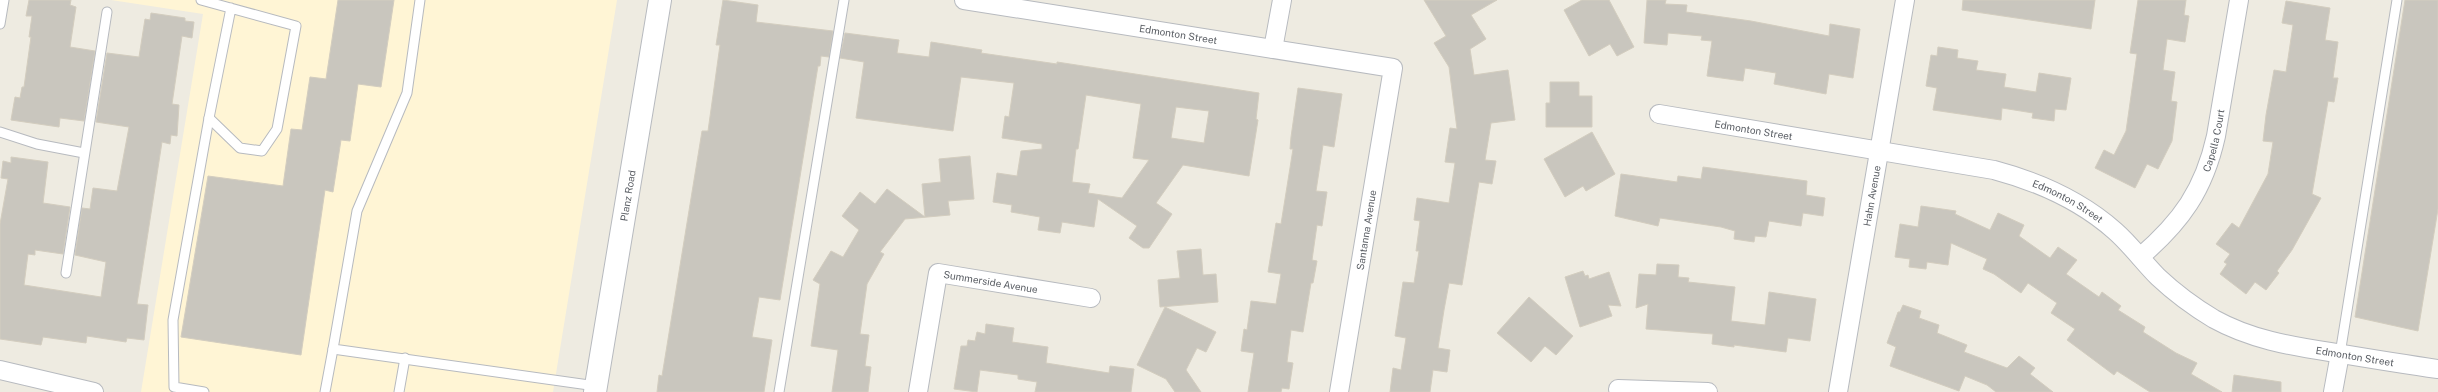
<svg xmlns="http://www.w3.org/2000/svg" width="2438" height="392" viewBox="0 0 2438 392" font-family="'Public Sans',sans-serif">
<rect width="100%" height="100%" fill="#eeebe1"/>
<path fill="#fff5d5" d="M111,0H617L553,392H141L203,14Z"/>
<g fill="#c9c6be" stroke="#d3cdbf" fill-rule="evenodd">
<path d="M29,0H71L70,5L76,7L70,47L95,51L84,121L60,118L59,127L11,120L15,97L20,98L22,87H24L31,37H29L32,16H26Z"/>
<path d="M338,0H394L381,87L358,84L350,141L341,140L333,192L325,190L301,355L181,337L208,176L283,186L291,129L302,130L310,77L326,79Z"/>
<path d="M723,0L758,5L756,22L833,31L829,57L821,56L820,66H818L780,300L759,297L752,337L772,340L764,392H657L659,375L662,376L702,131H708L720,45H716Z"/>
<path d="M1424,0H1497L1471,15L1486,39L1470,49L1474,75L1508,70L1515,120L1491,123L1485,160L1496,161L1492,184L1479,182L1462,285L1449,283L1444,310L1438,348L1450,350L1447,372L1433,370L1430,392H1390L1393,368L1401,370L1406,338L1395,336L1403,282L1414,283L1419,251H1416L1420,221L1414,220L1417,198L1449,203L1455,163L1445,162L1450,128L1457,129L1449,67L1434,43L1446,36Z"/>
<path d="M1582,0H1609L1634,47L1617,56L1610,44L1589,56L1564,10Z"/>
<path d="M1647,0H1666L1665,4L1687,5L1686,12L1751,21L1829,36L1830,24L1860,29L1853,78L1829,74L1826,94L1774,84L1776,73L1745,68L1743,81L1707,76L1712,41L1701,40L1702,36L1668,33L1667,45L1644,43Z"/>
<path d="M1963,0H2095L2091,29L1962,10Z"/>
<path d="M2138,0H2186L2184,15L2189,16L2185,42L2167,39L2163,70L2175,72L2171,101L2177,102L2172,141L2158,169L2147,164L2135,188L2095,168L2104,150L2114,155L2126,131L2137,54L2130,53Z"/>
<path d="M2405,0H2438V209L2418,331L2355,317Z"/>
<path d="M2286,1L2330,8L2325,40L2338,42L2333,78H2338L2334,102L2328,101L2312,194L2321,198L2292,250L2277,271L2279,273L2266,290L2255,282L2246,294L2220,274L2227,264L2224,262L2230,254L2216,244L2232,223L2239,228L2268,174L2273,142L2263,141L2266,115L2274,70L2286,72L2293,25L2282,23Z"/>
<path d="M151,13L185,18V21L194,22L192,38L182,36L172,104L179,105L177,136L171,135L170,144L162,142L137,304L148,305L144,340L127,338L126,342L87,336L86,343L43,337L41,345L0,339V224L8,179L1,178L3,161L11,163V157L48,162L43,203L70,207L63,254L35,250V255L28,254L24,285L101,297L106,262L75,255L82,208L90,209L93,188L117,191L129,127L96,122L107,53L139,57L145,19L150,20Z"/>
<path d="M845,33L899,40L897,53L929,57L931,42L982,50L981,53L1057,64V62L1259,93L1256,119L1258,120L1249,176L1183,165L1156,203L1172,214L1149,248H1143L1129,238L1137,226L1098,199L1094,227L1062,222L1060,233L1038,230L1040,217L1011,212L1012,205L993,202L997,173L1017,176L1021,151L1042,149V144L1002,138L1005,116L1009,117L1014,83L961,77L953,131L856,118L864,62L840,58ZM1086,95L1141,104L1133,158L1149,160L1122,198L1088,193L1090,184L1072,182L1076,149H1078ZM1176,107L1209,111L1204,143L1171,138Z"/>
<path d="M1938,47L1958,50L1957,58L1978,61L1976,70L2006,74L2004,87L2036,92L2039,73L2071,78L2066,110L2055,109L2054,121L2032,118L2033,113L2002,108L2001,120L1933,110L1937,88L1926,86L1931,55L1937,56Z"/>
<path d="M1550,82H1579V96H1592V127H1546V103H1550Z"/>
<path d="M1298,88L1342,94L1334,147L1323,145L1316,191L1327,192L1322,226L1317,225L1312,260L1317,261L1313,283H1311L1303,332L1291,330L1287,362L1293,363L1289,389L1282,388L1281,392H1248L1254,353L1241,351L1244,329L1247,330L1251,301L1276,304L1281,274L1268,272L1276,223L1281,224L1293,149H1290L1291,137Z"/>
<path d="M1592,132L1615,174L1586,191L1583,186L1565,197L1544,159Z"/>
<path d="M970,156L974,199L948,201L950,215L905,219L880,252L884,254L867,284L860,334L869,335L865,366L871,367L868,392H832L838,350L811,346L820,284L813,280L831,251L843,257L859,230L842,216L860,192L875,204L887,189L925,217L922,184L941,182L939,159Z"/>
<path d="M1703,167L1807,181L1806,195L1825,198L1823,216L1803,213L1801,226L1769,221L1766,237L1755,236L1754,242L1734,239L1735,231L1721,227L1660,218L1658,226L1615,216L1621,174L1677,182L1678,176L1701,179Z"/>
<path d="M1921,206L1956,211L1955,214L1990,230L1998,213L2024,225L2019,236L2050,258L2058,247L2077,260L2066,274L2099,297L2102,292L2121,306L2118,310L2145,327L2143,332L2176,353L2197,363L2191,374L2222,392H2150L2117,371L2114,375L2067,340L2075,329L2051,313L2057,303L2028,283L2021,293L1994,274L1983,269L1987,259L1951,243L1948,265L1927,262L1926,269L1909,267L1910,259L1895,257L1900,224L1918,227Z"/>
<path d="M1201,249L1203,275L1216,274L1218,302L1160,307L1158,280L1180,278L1177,251Z"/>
<path d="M1657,264L1679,265L1678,277L1689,278L1688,282L1735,287L1731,321L1765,325L1769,292L1816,299L1810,341L1788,338L1786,352L1734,345V347L1712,344L1713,334L1646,329L1648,304L1636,308L1639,274L1656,275Z"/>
<path d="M1583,271L1585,276L1588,275L1589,279L1609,272L1621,306L1608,305L1612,316L1580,327L1565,277Z"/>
<path d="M1529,297L1573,336L1556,355L1545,346L1531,362L1497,333Z"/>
<path d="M1903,305L1921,311L1919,318L1939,325L1937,333L1967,345L1964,352L2007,368L2019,356L2035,368L2030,374L2053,392H1996L1987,385L1965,376L1959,391L1890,366L1896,347L1887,343L1898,312H1900Z"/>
<path d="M1165,307L1216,332L1206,352L1197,348L1186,370L1201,392H1175L1166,379L1137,365Z"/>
<path d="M986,324L1014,328L1012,342L1048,347L1046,363L1109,373L1110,366L1134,369L1131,392H1035L1037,382L1018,379V375L980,370L977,392L954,389L961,346H967L968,340L975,341L977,332L985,334Z"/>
<path d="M2234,375L2281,382V392H2232Z"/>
</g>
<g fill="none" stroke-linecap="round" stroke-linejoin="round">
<defs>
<g id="service">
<path d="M201,0L296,26L277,129L262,151L240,148L209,118L231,8"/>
<path d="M420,0L407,93L357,211L333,349L596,386"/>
<path d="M0,24L4,0"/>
<path d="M0,132L37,144L84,153"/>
<path d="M66,273L107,12"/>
<path d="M2340,354L2397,0"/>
<path d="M204,392L174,387L173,320L209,118"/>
<path d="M325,392L333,349"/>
<path d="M399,392L405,358"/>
<path d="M779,392L844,0"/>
</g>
<g id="minor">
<path id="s1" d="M964,0L1393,68L1339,392"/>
<path d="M1273,49L1282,0"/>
<path id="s2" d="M1659,114L1994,170C2039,182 2080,200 2115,231C2131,245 2143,262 2158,277C2175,293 2194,307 2214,319C2250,339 2290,346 2330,352C2366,358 2402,364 2438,369"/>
<path id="s3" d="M2140,257C2181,222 2204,190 2216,136L2239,0"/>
<path d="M0,370L94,392"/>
<path d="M1618,389L1708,392"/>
<path id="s4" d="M918,392L938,273L1091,298"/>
<path id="s5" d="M1838,392L1905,0"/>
<path d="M2333,392L2340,354"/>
</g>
<g id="tertiary">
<path id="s6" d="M595,392L660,0"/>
</g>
</defs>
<use href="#service" stroke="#b7babf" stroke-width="11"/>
<use href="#minor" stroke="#b7babf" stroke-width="20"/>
<use href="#tertiary" stroke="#b7babf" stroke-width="24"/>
<use href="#service" stroke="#fff" stroke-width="9"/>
<use href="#minor" stroke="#fff" stroke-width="18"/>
<use href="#tertiary" stroke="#fff" stroke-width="22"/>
</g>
<g text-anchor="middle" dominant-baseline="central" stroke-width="4" stroke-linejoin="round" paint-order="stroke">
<g font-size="10" fill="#5a5e64" stroke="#fff">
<text stroke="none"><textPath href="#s1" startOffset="217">Edmonton Street</textPath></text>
<text stroke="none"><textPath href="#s2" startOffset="96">Edmonton Street</textPath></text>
<text stroke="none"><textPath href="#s3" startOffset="141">Capella Court</textPath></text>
<text stroke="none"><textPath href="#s6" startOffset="199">Planz Road</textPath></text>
<text stroke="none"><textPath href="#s5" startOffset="199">Hahn Avenue</textPath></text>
<text stroke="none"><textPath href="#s2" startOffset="420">Edmonton Street</textPath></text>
<text transform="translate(1366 230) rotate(-81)">Santanna Avenue</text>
<text stroke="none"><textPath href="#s4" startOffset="174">Summerside Avenue</textPath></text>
<text stroke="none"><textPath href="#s2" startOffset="756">Edmonton Street</textPath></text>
</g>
</g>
</svg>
